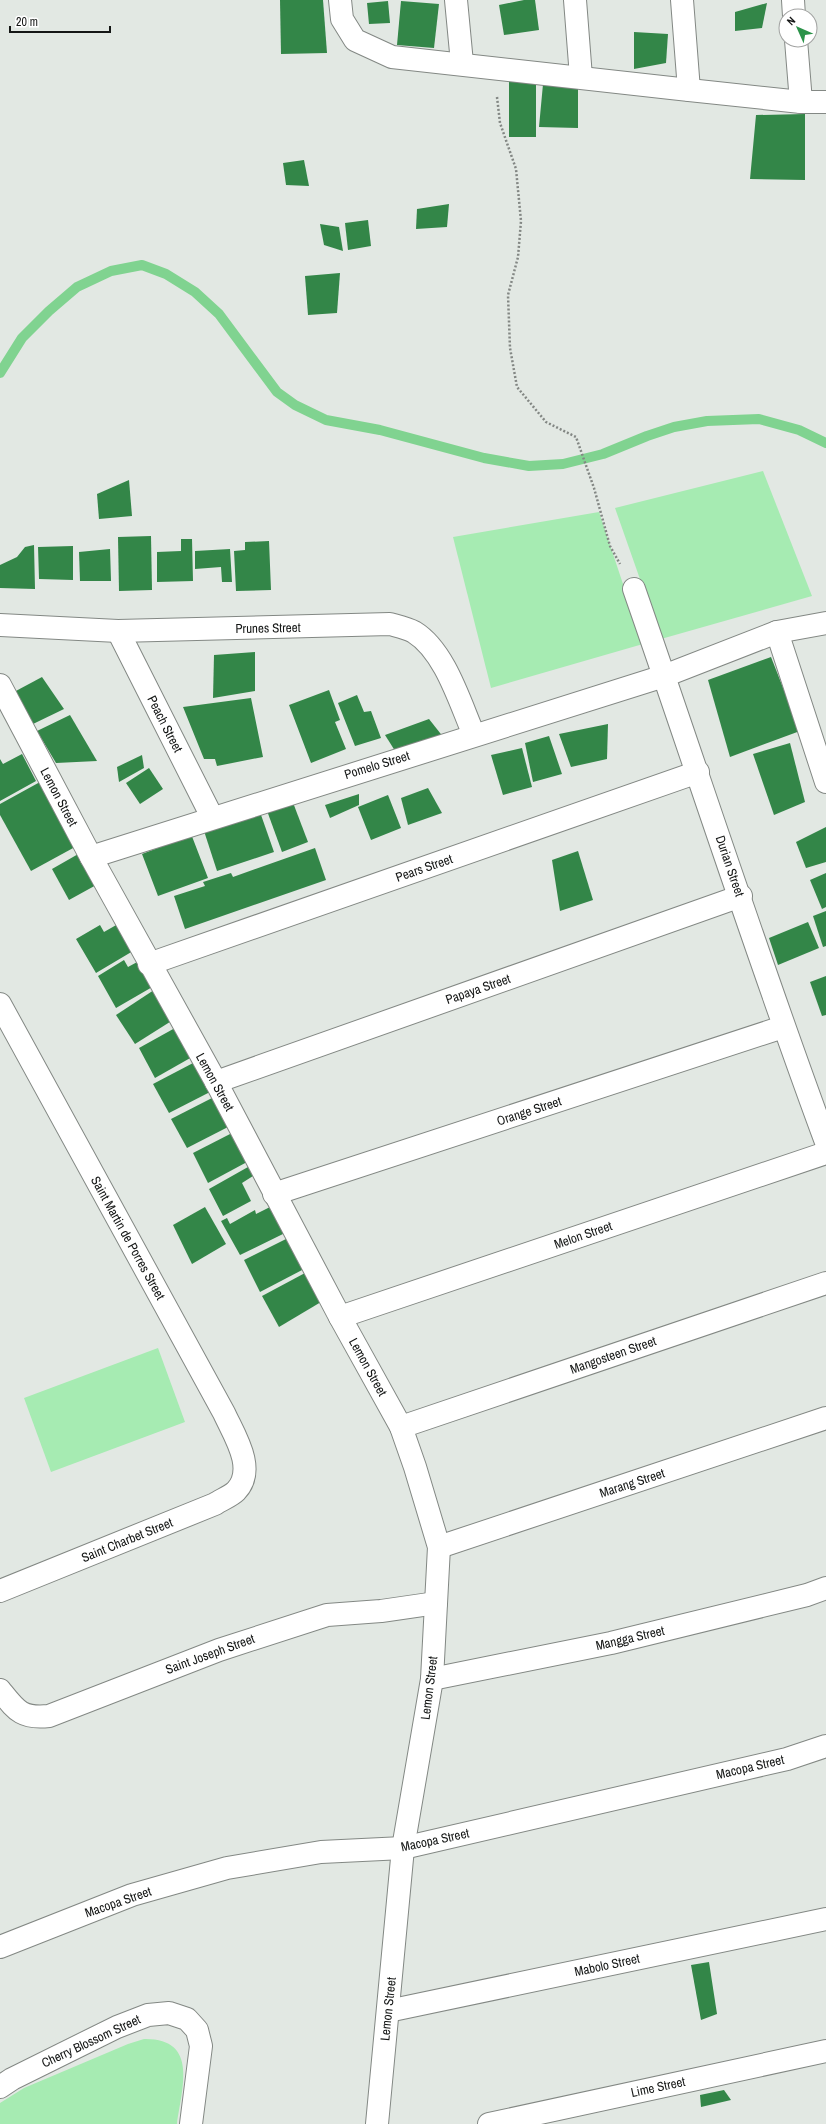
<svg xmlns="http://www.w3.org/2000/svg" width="826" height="2124" viewBox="0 0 826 2124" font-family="'Archivo Narrow',sans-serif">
<rect width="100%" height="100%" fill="#e2e8e3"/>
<g fill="#a6ebb2">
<path d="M763,471L812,596L661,639L615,508Z"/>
<path d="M599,512L643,644L491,688L453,537Z"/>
<path d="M158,1348L185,1422L51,1472L24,1398Z"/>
<path d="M144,2039C199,2038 182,2088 177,2124H0V2103L24,2088L128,2044Z"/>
</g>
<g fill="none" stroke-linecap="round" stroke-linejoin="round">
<path stroke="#80d390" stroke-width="10" d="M0,373L22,338L49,311L77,287L111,271L142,265L166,274L195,292L219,314L277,392L295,405L326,420L380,430L484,458L529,466L563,464L603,454L647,436L674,427L707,421L759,419L799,430L826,443"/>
</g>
<g fill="#338648">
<path d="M280,0H323L327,53L281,54Z"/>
<path d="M524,0H535L539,30L504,35L499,5Z"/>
<path d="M388,1L390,23L369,24L367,3Z"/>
<path d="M401,1L439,4L434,48L397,45Z"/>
<path d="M767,3L762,28L735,31V12Z"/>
<path d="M634,32L668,34L666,63L634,69Z"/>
<rect x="509" y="79" width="27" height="58"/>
<path d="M543,84L578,87V128L539,127Z"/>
<path d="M805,114V180L750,179L756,115Z"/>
<path d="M304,160L309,186L286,185L283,163Z"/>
<path d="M449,204L447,227L416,229L417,209Z"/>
<path d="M368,220L371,246L348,250L345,223Z"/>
<path d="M320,224L339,227L343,251L324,245Z"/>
<path d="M340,273L337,313L308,315L305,276Z"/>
<path d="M129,480L132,516L99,519L97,494Z"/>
<path d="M151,536L152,590L119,591L118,537Z"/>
<path d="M181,539H192L193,581L157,582V552L181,551Z"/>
<path d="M269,541L271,590L236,591L234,551L245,550V542Z"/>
<path d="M34,545L35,589L0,588V565L17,557L25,547Z"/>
<path d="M73,546V580L39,579L38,547Z"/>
<path d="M110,549L111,581H80L79,552Z"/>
<path d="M230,549L232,582H222L221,567L195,569V551Z"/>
<path d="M255,652V691L213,698L214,655Z"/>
<path d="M771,657L800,731L730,757L708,680Z"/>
<path d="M42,677L64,709L33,724L14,692Z"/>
<path d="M329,690L340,720L335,722L346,749L311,763L289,705Z"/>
<path d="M357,695L364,712L371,711L381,738L355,746L338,703Z"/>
<path d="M251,698L263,757L217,766L215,759H204L183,707Z"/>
<path d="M70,715L97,761L56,763L37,731Z"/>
<path d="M429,719L444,738L397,754L385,735Z"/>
<path d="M608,724L607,759L571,767L559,734Z"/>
<path d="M549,736L562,774L533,782L525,743Z"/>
<path d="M790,743L805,802L774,815L753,754Z"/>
<path d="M522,748L532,787L503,795L491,755Z"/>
<path d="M22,754L36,781L0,801V759L3,764Z"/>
<path d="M142,755L144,768L119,782L117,767Z"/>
<path d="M149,768L163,789L140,804L126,783Z"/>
<path d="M40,782L75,847L31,871L0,815V804Z"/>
<path d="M428,788L442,813L408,825L401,798Z"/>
<path d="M359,794V805L330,818L325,805Z"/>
<path d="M388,795L401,828L371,840L358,807Z"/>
<path d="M292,800L308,842L282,852L266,808Z"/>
<path d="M260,812L274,852L217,871L204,831Z"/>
<path d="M188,826L208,878L158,896L142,854L163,846L159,835Z"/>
<path d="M826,827V862L806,868L796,842Z"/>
<path d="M315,848L326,880L185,929L174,896L205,886L203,882L231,873L233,877Z"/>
<path d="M578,851L593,900L560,911L552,860Z"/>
<path d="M80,853L98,884L69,900L52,869Z"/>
<path d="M826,873V907L822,909L810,880Z"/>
<path d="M826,911V946L823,947L813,916Z"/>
<path d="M808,922L819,948L778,965L769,938Z"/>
<path d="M118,924L133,951L96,973L76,939L100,925L104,932Z"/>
<path d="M124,960L128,967L139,961L154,986L116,1008L98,976Z"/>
<path d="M826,976V1015L822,1016L810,982Z"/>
<path d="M154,990L173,1020L135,1044L116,1015Z"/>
<path d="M175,1028L192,1057L155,1078L139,1048Z"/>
<path d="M195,1062L210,1092L169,1113L153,1084Z"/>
<path d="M212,1098L228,1127L187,1148L171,1119Z"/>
<path d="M232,1133L247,1162L208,1183L193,1153Z"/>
<path d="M248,1167L253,1176L242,1183L251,1201L223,1216L209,1189Z"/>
<path d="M205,1207L226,1244L192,1264L173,1225Z"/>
<path d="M270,1207L285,1233L240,1255L221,1221L227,1218L230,1224L255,1210L256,1214Z"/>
<path d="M288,1238L304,1269L260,1292L244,1260Z"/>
<path d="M305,1273L321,1302L279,1327L262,1296Z"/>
<path d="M709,1962L717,2014L701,2020L691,1965Z"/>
<path d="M724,2090L731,2100L701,2107L700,2095Z"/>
</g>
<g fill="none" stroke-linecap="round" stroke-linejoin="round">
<defs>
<g id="minor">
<path d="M340,0L342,19L355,40L392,57L689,90L801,102H826"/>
<path d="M456,0L462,63"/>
<path d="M575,0L581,77"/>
<path d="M682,0L689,90"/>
<path d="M793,0L794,16"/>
<path d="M796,40L801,102"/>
<path d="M634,589C698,773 758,959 826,1142"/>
<path d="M0,625L118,631L390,624C397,626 407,628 414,632C445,651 460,703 474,735"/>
<path d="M118,631L212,817"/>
<path d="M777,632L826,782"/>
<path d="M0,685L91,857L216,1082L340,1317L401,1427L415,1467L439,1547L432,1679L403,1848L377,2124"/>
<path d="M91,857L664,676L777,632L826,623"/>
<path d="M149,964L698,772"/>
<path d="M0,1004L224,1413C234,1435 257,1469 236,1491C231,1496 221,1500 215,1504L0,1591"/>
<path d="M216,1082L741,896"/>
<path d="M274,1194L783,1027"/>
<path d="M340,1317L826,1153"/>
<path d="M401,1427L826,1283"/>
<path d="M439,1547L826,1418"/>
<path d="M432,1679L611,1643L807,1595L826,1588"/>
<path d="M0,1690C16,1710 21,1719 49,1716L219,1650L327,1615L381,1611L436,1603"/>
<path d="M388,2011L826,1919"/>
<path d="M0,2087L12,2079L117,2027L148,2015L169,2013L187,2019L197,2030L201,2046L191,2124"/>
<path d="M489,2124L826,2051"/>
</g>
<path id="tertiary" d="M0,1947L132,1895L227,1868L321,1852L403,1848L787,1759L826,1746"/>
</defs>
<use href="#minor" stroke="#838884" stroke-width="24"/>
<use href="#tertiary" stroke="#838884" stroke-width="24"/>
<path stroke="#838784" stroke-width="2.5" stroke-dasharray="2 2" stroke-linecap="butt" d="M497,97L500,123L516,169L521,221L518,257L508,295L510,348L517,387L546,422L576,437L594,488L610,546L620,564"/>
<use href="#minor" stroke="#fff" stroke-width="22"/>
<use href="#tertiary" stroke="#fff" stroke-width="22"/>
</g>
<g text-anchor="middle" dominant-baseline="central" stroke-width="3" stroke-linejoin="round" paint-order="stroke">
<g font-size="13" fill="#141615" stroke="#fff">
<text transform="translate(268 628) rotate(-1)">Prunes Street</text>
<text transform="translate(165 724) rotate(63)">Peach Street</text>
<text transform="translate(377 765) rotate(-17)">Pomelo Street</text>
<text transform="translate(59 797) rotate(62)">Lemon Street</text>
<text transform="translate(730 866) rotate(71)">Durian Street</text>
<text transform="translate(424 868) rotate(-19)">Pears Street</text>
<text transform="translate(478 989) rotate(-19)">Papaya Street</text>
<text transform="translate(215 1082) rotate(61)">Lemon Street</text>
<text transform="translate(529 1111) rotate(-18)">Orange Street</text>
<text transform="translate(583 1235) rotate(-19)">Melon Street</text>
<text transform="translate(128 1238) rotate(61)">Saint Martin de Porres Street</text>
<text transform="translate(613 1355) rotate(-19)">Mangosteen Street</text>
<text transform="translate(368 1367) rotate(61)">Lemon Street</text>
<text transform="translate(632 1483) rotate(-18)">Marang Street</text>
<text transform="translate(127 1540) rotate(-22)">Saint Charbet Street</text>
<text transform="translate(630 1638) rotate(-13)">Mangga Street</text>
<text transform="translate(210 1654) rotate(-20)">Saint Joseph Street</text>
<text transform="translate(429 1688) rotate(-83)">Lemon Street</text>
<text transform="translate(750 1767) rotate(-13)">Macopa Street</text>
<text transform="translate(435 1840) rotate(-12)">Macopa Street</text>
<text transform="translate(118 1902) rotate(-19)">Macopa Street</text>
<text transform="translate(607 1965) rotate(-12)">Mabolo Street</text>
<text transform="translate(388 2009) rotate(-84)">Lemon Street</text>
<text transform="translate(91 2041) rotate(-25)">Cherry Blossom Street</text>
<text transform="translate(658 2087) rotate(-12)">Lime Street</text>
</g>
</g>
<g transform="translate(798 28) rotate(315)"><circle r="19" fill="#ffffff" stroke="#a1a2a1"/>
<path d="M0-3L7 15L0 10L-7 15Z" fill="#2b9349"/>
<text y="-6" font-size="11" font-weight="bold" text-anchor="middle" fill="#141615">N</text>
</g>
<path d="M10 26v6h100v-6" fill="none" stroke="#141615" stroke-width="2"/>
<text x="16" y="26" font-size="12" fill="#141615" stroke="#ffffff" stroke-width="3" paint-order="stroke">20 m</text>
</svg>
